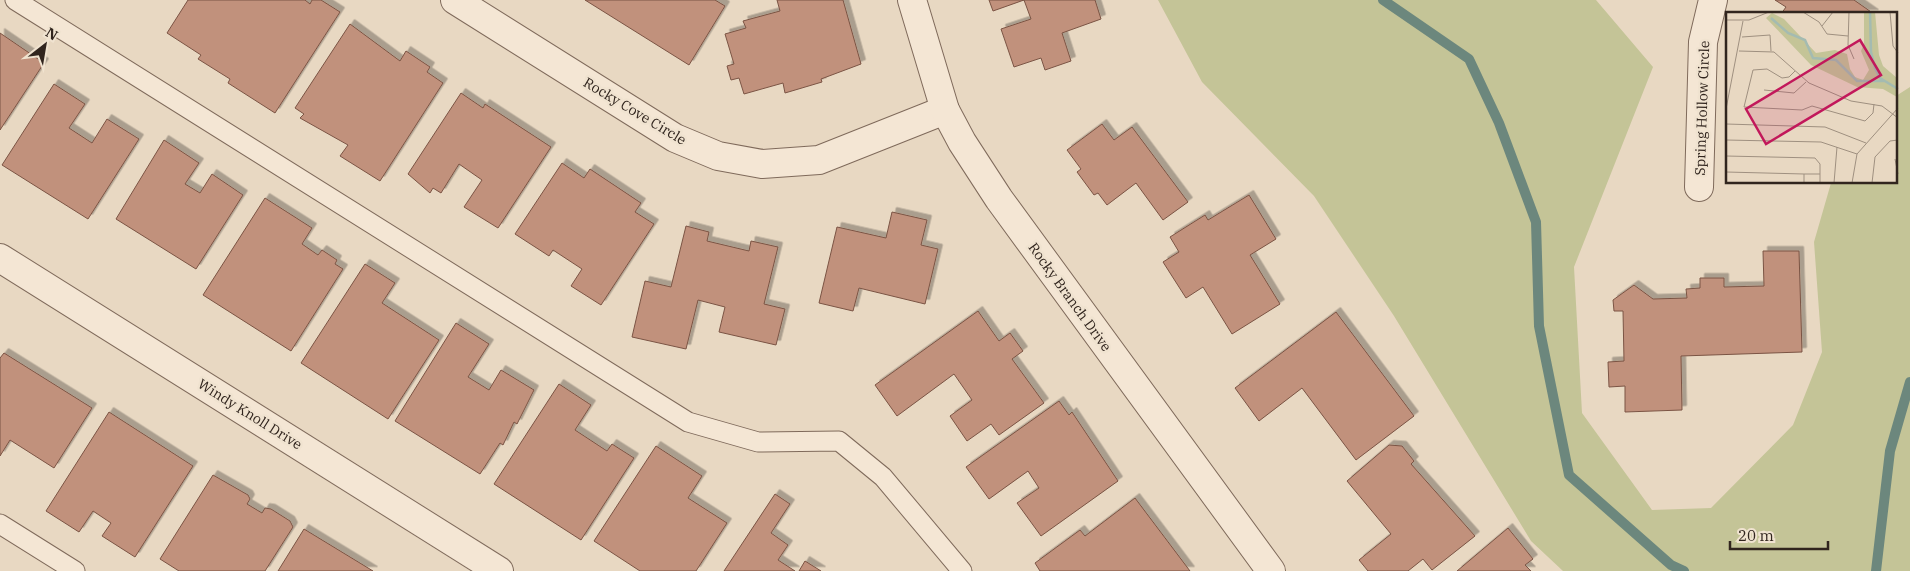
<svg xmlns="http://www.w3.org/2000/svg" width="1910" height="571" viewBox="0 0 1910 571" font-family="'IBM Plex Serif',serif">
<defs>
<filter id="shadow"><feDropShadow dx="4.5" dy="-4.5" stdDeviation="0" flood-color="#0004"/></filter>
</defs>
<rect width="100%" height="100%" fill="#e8d8c2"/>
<path fill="#c4c497" d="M1158,0H1596L1653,67L1574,267L1582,413L1652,510L1711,508L1793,425L1822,352L1814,242L1831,183L1896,182V96L1910,87V571H1563L1531,541L1394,316L1314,196L1202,82Z"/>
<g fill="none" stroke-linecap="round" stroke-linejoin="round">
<g stroke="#6c877d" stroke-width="10">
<path d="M1383,0L1469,59L1499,123L1536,222L1539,326L1569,475L1671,565L1684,571"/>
<path d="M1876,571L1890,451L1910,382"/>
</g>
</g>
<g fill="#c1917c" stroke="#7b5444" filter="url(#shadow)">
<path d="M188,0H305L310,4L312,0H321L340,12L275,113L228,83L230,79L198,59L201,55L167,33Z"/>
<path d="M585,0H715L725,6L689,65Z"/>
<path d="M777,0H843L861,64L821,79L822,82L785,93L783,83L744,94L739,78L731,80L727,66L734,64L725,34L746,28L743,21L780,11Z"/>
<path d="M989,0H1095L1101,19L1062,33L1071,61L1045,70L1041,58L1014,67L1001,29L1031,19L1024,0L993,11Z"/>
<path d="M1775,0H1854L1874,14H1781L1786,7Z"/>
<path d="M350,24L400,61L406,51L430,67L427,72L443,83L380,181L340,156L348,145L300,118L304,114L295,108Z"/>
<path d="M0,33L44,63L0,130Z"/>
<path d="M54,84L85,104L69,128L92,143L107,119L139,139L88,219L2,165Z"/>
<path d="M461,93L483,108L485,104L551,147L498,228L464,207L482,180L459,164L441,193L433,188L430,193L408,174Z"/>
<path d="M1102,124L1114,140L1132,127L1188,202L1163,220L1136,183L1107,205L1098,193L1094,195L1077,172L1081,169L1067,150Z"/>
<path d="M164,140L199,163L185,184L200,193L212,174L243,195L196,269L116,219Z"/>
<path d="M562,163L584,178L590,169L641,203L635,212L654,224L601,305L571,286L582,269L553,250L549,256L515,234Z"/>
<path d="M1249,195L1276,239L1250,255L1280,304L1232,334L1203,287L1186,298L1163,262L1179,252L1170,237L1205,215L1208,220Z"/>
<path d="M265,198L312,228L302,244L318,255L322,250L337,260L335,264L343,269L291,351L203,295Z"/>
<path d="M892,212L927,220L921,245L938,249L925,304L859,288L853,311L819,303L837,227L886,238Z"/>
<path d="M686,226L709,232L707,241L749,251L751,241L778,247L764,304L785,309L776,345L719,332L725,307L698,300L686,349L632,337L645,281L671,287Z"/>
<path d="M1763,251H1799L1802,352L1681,356L1682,410L1625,412V386L1609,387L1608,362L1624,361L1623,311H1614L1613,300L1634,285L1653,299L1687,298L1686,289L1700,288V278H1724V287L1764,286Z"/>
<path d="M365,264L395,283L382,303L439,340L388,419L301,363Z"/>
<path d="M978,311L999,341L1010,333L1023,351L1012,359L1044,403L999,435L991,424L967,441L950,416L972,400L954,374L897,416L875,385Z"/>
<path d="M1336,312L1414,416L1356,460L1302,388L1259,421L1235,388Z"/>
<path d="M456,323L489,344L468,377L489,390L501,370L534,390L517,424L514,422L503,445L500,443L480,474L395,421Z"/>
<path d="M4,353L92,408L54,468L10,440L0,456V358Z"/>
<path d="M559,384L591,405L575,430L607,451L612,444L634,458L581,540L494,484Z"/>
<path d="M1059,401L1069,415L1072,412L1118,481L1041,536L1017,503L1039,488L1028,471L989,499L966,467Z"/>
<path d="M109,412L193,466L135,557L102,536L111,523L93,511L79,532L46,511Z"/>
<path d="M1389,445L1402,446L1414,461L1411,464L1475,536L1432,570L1423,559L1408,571H1368L1359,560L1391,534L1347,481Z"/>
<path d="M656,446L702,476L688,498L727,523L696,571H640L594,541Z"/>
<path d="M213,475L248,495L250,499L247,504L262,513L265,508L271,509L290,521L293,527L265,571H179L160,559Z"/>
<path d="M775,494L790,504L771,533L788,545L778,560L795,571H724Z"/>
<path d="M1135,498L1190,571H1040L1035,563L1080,530L1085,536Z"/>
<path d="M1508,528L1533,559L1525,565L1531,571H1457Z"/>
<path d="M304,529L373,571H278Z"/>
<path d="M805,561L821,571H799Z"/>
</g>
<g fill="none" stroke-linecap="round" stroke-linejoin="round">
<defs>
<g id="lane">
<path d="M15,0L688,422L758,442L839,441L883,477L962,571"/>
<path d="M0,524L75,571"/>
</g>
<g id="street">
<path d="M455,0L675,138L718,156L762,164L819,160L945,110"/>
<path d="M912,0L945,110L962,142L999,199L1271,571"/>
<path d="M1699,187L1703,42L1713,0"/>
<path d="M0,258L499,571"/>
</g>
</defs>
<use href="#lane" stroke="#7f6a5b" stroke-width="21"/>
<use href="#street" stroke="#7f6a5b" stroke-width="30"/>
<use href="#lane" stroke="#f4e6d4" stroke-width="19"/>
<use href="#street" stroke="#f4e6d4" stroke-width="28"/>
</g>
<g text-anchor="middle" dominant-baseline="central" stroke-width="5" stroke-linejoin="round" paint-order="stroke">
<g font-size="14" fill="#31251e" stroke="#f0e3d0">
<text transform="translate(1702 108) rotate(-88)">Spring Hollow Circle</text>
<text transform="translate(635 111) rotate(31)">Rocky Cove Circle</text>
<text transform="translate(1070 297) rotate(54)">Rocky Branch Drive</text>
<text transform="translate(250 414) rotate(32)">Windy Knoll Drive</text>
</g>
</g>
<g transform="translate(1726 12)">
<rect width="171" height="171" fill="#e8d8c2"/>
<path d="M138,0H149L153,43L157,54L171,66V85L157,77L131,75L85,53L40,6L46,1L58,7L90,41L109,38L121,42L124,57L129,65L137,68L143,58L135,39L138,32Z" fill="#c4c497"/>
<path fill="none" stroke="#a4bbb1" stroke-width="2.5" d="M144,0L145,40L149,56L154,66L172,77M45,6L62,21L79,28L87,46L110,48L131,69H159"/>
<path fill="none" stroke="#9f9080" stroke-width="1" d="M77,0L93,10L101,22L122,24M123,0L122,33L128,47M164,0L167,34L172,41M0,8H23L43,0M96,14L107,0M16,25L44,23L45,39M13,39L48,40L83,71L125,89L156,94L172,106M69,59L63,65L56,66L41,57L27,58L18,95L76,98L86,94L139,109L147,101L148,92M38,78L68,81L80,70M0,97L17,9M0,112L99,115L140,131M0,128L95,130L131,142M0,144L89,146L94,152V171M169,147L172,162M0,160L78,162M78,171V162H94M108,171L111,135M126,171L131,142L172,96M146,171L149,145L164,129L172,128"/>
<path fill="#c2185b" fill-opacity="0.15" stroke="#c2185b" stroke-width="2.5" d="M134,28L155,63L40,132L20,97Z"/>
<rect width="171" height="171" fill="none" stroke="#31251e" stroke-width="2.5"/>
</g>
<g transform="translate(45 45) rotate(31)" stroke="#f0e3d0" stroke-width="4" paint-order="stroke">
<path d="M0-4L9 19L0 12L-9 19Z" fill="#31251e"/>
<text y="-8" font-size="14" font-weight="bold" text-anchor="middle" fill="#31251e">N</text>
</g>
<path d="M1730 541v8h98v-8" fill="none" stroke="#31251e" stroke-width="2.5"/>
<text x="1738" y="541" font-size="15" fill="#31251e" stroke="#f0e3d0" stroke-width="4" paint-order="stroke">20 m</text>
</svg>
